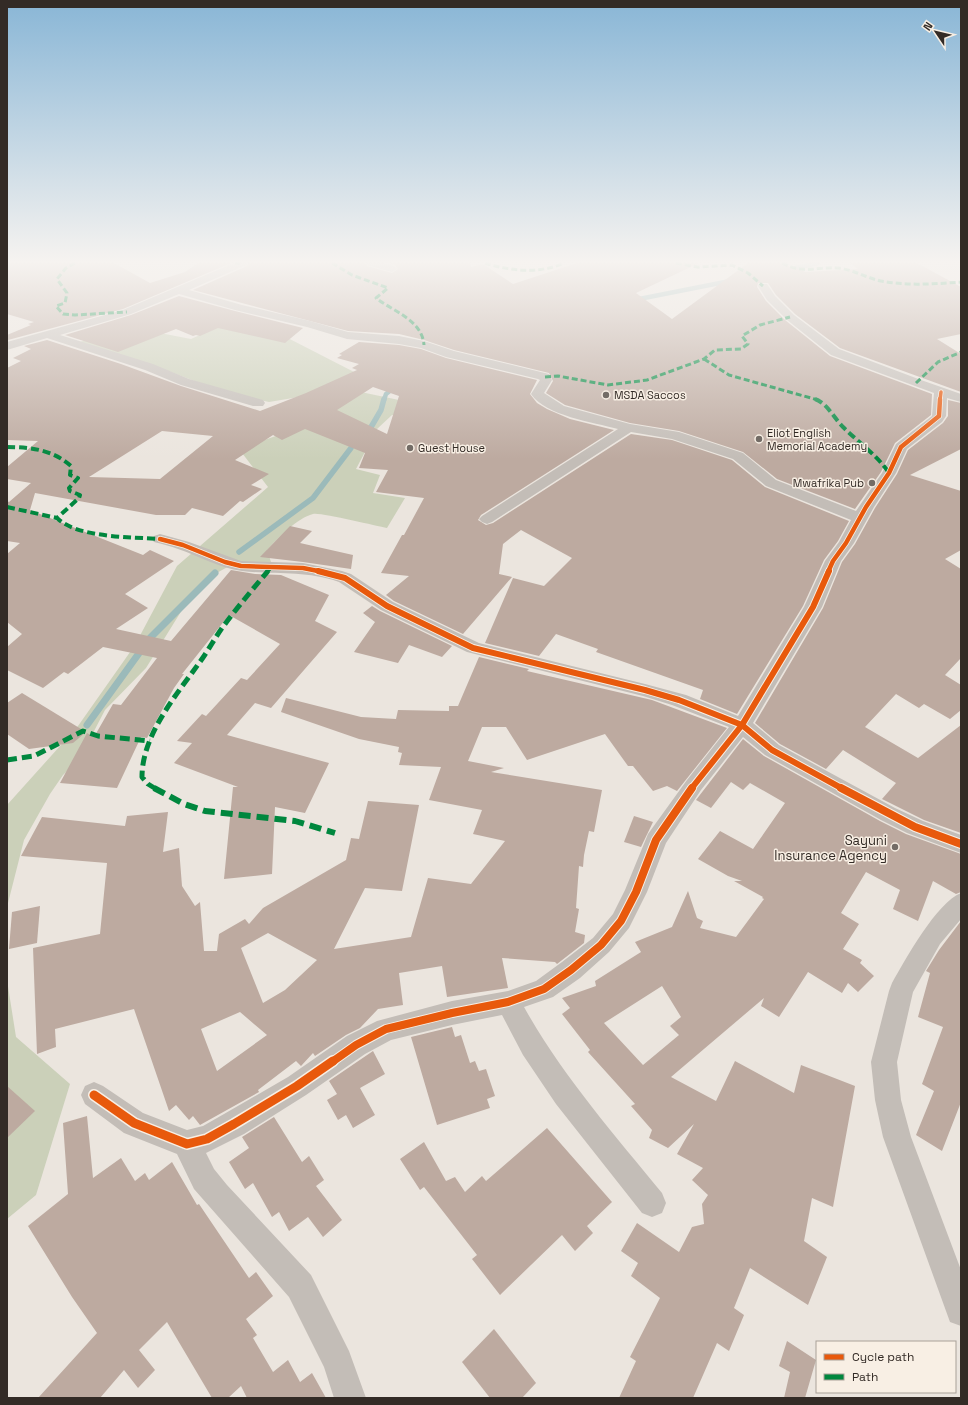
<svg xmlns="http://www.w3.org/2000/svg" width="968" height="1405" viewBox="0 0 968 1405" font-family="'Space Grotesk',sans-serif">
<rect width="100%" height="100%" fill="#ebe5de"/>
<g fill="#cbd0b9">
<path d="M222,325L280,334L358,374L337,387L418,404L413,416L392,415L377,429L356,469L380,475L373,493L405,498L387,528C376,526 320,512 313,514C297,518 278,538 267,550L271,562L233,564L213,575L182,610L146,668L105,710L80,758L63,775L50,794L24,840L7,907V805L78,726L135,645L177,566L268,487L239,449L340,413L305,396L269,402L223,392L171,372L80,342L107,332L134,328L191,339Z"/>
<path d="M7,980L16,1037L70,1084L36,1195L7,1219Z"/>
</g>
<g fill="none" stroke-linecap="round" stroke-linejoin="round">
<g stroke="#9bbaba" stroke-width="4.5">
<path d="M787,270L818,263"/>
<path d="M634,300L730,281"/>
<path d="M384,400L386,394L395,387"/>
</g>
<g stroke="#9bbaba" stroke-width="5.5">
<path d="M367,434L381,410L384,399"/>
<path d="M239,552L313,498L351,448"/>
</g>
<path stroke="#9bbaba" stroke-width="7" d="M87,725L150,638L215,573"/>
</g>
<g fill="#bdaaa0" fill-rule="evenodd">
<path d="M7,263H114L150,283L185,272L198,263H231L123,309L8,340L7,335L31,325L28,324L34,322L7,314Z"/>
<path d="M248,263H365L367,266L392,273L398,269L395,265L389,263H470L471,267L483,264L513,284L577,263H699L636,293L672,319L748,263H778L806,272L858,269L850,263H917L961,287V334L937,339L961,354V392L840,348L795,314L776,295L768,283H758L757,287L766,301L785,320L830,356L932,394L931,415L895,443L881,472L855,509L777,479L743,452L679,431L630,423L565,405L546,393L553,381L549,373L454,350L424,340L399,334L348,331L193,290L247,266Z"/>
<path d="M179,296L235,311L303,328L285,343L218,328L200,336L196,335L193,336L176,329L118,352L65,335L131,315Z"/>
<path d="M47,340L121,364L181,386L260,411L306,393L357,370L352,368L359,364L337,358L342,355L339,354L359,342L399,345L421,349L446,358L537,380L530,394L537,403L547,409L570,419L614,430L481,515L478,520L486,525L493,523L631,434L672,440L732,460L765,487L849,521L838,541L824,560L803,606L737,714L700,699L703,690L596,652L598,649L556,634L539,656L485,643L513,578L544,586L572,558L521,530L503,544L499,574L512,577L463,634L394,601L386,595L409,576L381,573L402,535H404L424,498L376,492L388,470L359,468L365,453L305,429L282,440L273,435L235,460L269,474L251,485L262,489L243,502L240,501L223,516L192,508L185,515H156L35,493L30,510L143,555L150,550L174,561L125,594L148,608L116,629L171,641L231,570L255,574L281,575L329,595L315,621L337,632L271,708L255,703L227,735L329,763L305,813L275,807L272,874L224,879L233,787H238L174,763L192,743L177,741L202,714L206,716L241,678L247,680L280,644L229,615L182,674H184L174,688L147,738L141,737L117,788L60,783L87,733L94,737L113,704L121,705L157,658L103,647L68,674L64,672L43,688L7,670V647L22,634L7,622V554L20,543L7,541V501L9,502L31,483L7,479V467L38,441L7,440V368L21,361L13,358L31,349L24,346ZM373,387L399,396L387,434L337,410ZM162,431L213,436L160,479L89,477Z"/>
<path d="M948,400L961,403V449L910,475L961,491V550L945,559L961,569V658L945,675L961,685V710L950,719L924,704L919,708L896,694L865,727L918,758L961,725V833L924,820L882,799L896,783L843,750L826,769L780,744L755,723L823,608L842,562L855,544L875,508L897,474L908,450L943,423L948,416Z"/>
<path d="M290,526L312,531L300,543L353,555L351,569L303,562L260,557Z"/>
<path d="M372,606L380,611L452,646L442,657L409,645L398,663L354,652L375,622L363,613Z"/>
<path d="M479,657L529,669L527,671L652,700L727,728L677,791L667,786L653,791L633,766H628L605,734L527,760L506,727H482L468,761L504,768L491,772L602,790L594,832L589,831L584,855L583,867L579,866L576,908L579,909L575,932L585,935L584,943L557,964L555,962L502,958L508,988L447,997L442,966L399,973L403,1005L378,1009L360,1028L346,1035L315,1056L313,1053L301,1066L296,1061L258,1090L259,1092L200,1125L193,1116L189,1120L176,1105L169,1111L134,1009L55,1029L56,1047L37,1054L33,948L100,934L107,863L21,856L42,817L125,826L127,816L168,812L163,852L179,848L182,886L195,906L200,902L204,951H217L219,934L245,919L249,924L263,908L346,860L351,838L359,839L368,801L419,805L402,891L365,888L334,949L411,937L428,878L471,884L505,841L473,834L482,810L429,800L441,767L399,765L402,753L398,752L399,747L359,739L281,712L286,698L361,717L396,719L398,710L449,711V706H458ZM268,933L317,960L285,990L263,1003L241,948ZM240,1012L267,1035L217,1071L201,1029Z"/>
<path d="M22,693L86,732L73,743L29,749L7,734V703Z"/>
<path d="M743,739L764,756L880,821L906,834L961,854V892L956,894L933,881L918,921L893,909L900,890L866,872L841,913L859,924L843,949L862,960L860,963L874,976L858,992L848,983L842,993L808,972L779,1017L761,1006L764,998L671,1077L716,1101L735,1061L794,1093L801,1065L855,1086L833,1207L812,1198L804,1241L827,1257L808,1305L750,1268L734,1308L744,1315L729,1351L717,1343L693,1398H619L636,1361L630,1357L660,1298L631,1276L638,1263L621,1251L637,1223L679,1252L692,1227L704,1224L702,1204L708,1195L692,1180L703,1168L677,1154L694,1124L668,1148L649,1138L652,1130L631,1106L635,1104L588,1052L590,1050L562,1014L570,1008L562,998L596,986L595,981L641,952L635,942L672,927L688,891L697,918L703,921L700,928L736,937L764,899L762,898L763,897L734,881H742L728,876L698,859L720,831L753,849L785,803L750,783L743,790L731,782L711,808L696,800ZM662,986L681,1017L670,1026L679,1035L643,1065L604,1023Z"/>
<path d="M634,816L653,822L641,847L624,842Z"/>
<path d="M40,906L37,943L9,949L12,912Z"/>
<path d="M961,921V1102L942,1151L916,1135L934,1091L922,1084L943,1027L918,1017L930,973L926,971L939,950Z"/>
<path d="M452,1027L455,1037L461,1035L470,1063L475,1061L479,1071L486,1069L495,1096L487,1099L490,1108L437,1125L411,1037Z"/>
<path d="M373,1051L385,1074L360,1088L375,1115L353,1128L346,1115L338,1120L327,1100L337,1094L329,1081Z"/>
<path d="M7,1086L35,1111L7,1138Z"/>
<path d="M87,1116L93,1178L121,1158L135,1181L145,1173L149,1180L172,1162L197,1205L199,1204L249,1278L256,1272L273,1296L246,1319L257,1335L253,1338L273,1372L288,1360L300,1382L312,1373L326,1398H247L241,1386L228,1398H212L167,1322L139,1350L155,1370L138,1388L124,1370L100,1398H38L97,1333L72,1297L28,1226L68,1194L63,1123Z"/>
<path d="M274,1117L302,1162L309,1156L324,1180L316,1186L342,1220L323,1237L308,1217L289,1231L279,1212L272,1217L253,1183L245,1189L229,1162L249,1148L242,1137Z"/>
<path d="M547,1128L612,1202L587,1226L593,1233L575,1251L562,1235L500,1295L472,1259L477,1255L424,1187L420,1190L400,1159L424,1142L446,1181L455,1177L465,1192L482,1176L486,1181Z"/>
<path d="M494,1329L536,1383L522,1398H490L462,1362Z"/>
<path d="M787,1341L816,1360L805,1398H784L790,1372L779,1366Z"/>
</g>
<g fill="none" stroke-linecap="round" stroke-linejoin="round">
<g fill="#c3bdb7" fill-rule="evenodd">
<path d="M234,263H247L246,265L189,290L242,305L310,321L348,332L399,336L424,341L454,351L549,374L552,380L544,393L564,406L630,424L679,432L743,453L776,480L856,511L882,473L896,444L932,416L934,393L831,355L786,319L767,300L758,286L759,284H767L775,296L794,315L839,349L921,380L961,394V402L947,398L946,416L942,422L907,449L896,473L874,507L854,543L841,561L822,607L753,723L779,745L895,808L923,821L961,835V853L907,833L881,820L765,755L743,737L701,790L666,843L647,892L629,928L609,952L580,978L553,997L524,1007C562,1075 613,1133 662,1193L666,1203L662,1213L652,1217L642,1213L556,1104L523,1055L502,1015L452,1025L391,1040L365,1054L306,1095L244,1134L206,1153L214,1169L227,1185L311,1275L349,1351L366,1398H334L324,1367L289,1297L194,1189L177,1154L124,1133L85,1104L81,1095L85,1086L94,1082L103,1086L143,1113L187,1130L203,1126L224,1114L288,1077L347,1036L377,1021L452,1001L508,991L536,981L562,962L593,938L613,914L625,890L648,834L687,780L729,727L672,705L643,696L467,652L381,610L339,582C304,570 277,575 242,571C219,568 199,556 178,549C171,546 162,544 154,542L152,539L154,536L160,534L189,542L241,561L303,563L342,571L351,574L393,602L479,643L645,684L686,695L738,716L804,607L825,561L839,542L851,520L766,486L733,459L672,439L631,432L492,522L487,524L482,522L479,519L482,516L618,429C593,422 546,416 531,394L540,380L538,379L446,357L421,348L399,344L347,339L307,327L235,310L179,294L131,314L60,335L153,364L189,379L263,400L265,403L263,406H253L181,385L145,370L47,338L7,350V342L123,310Z"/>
<path d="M366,263C375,262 391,262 397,269L392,272L367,265Z"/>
<path d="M961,893V919L940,944L913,992L897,1062L901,1100L911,1137L961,1270V1326L950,1322L946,1311L883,1137L875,1100L871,1062L889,991L892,983C905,960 937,902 961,893Z"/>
</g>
<g stroke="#00873e" stroke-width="3" stroke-dasharray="6 3" stroke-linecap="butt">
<path d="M75,263L66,268L57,279L67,293L65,303L56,306L63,314L75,315L127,312"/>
<path d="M235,263H240"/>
<path d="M332,263L352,275L388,288L376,298C394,312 422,320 424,345"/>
<path d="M485,263C509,271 540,274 564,263"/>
<path d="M676,263L698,267L732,265L748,273L763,286"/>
<path d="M782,263C805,275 816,266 839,268C854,270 867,278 881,281C907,286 934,284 961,282"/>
<path d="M704,359L729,375L818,400"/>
<path d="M545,377L558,376L608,385L647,380L704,359L715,350L741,349L748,344L742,336L760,325L790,317"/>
<path d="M916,383L938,362L961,352"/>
</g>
<g stroke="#00873e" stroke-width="4" stroke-dasharray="8 4" stroke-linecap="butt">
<path d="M815,399C827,403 834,418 843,427C858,442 877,455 889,473"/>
<path d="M7,447C31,447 53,450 71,466L70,475L78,478L69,488L70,491L80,495L79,498L57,518C77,538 132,537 160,539"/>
<path d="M7,507L57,518"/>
<path d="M267,572L271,567"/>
</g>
<g stroke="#00873e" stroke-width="5" stroke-dasharray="10 5" stroke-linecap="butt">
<path d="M7,760L34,756L83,731L98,736L150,741"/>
<path d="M156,789L148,784L142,777C142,734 178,693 202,659C209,649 215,638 222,628C236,609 252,590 268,571"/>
</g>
<path stroke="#00873e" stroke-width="6" stroke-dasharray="12 6" stroke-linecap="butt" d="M154,788L184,804L205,811L295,821L335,833"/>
<defs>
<path id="cycleway-far4" d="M940,400L941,392"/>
<g id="cycleway-far3">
<path d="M160,539L183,545L225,562L241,566L303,568L323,572"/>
<path d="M828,572L833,561L846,543L866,507L889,473L901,447L939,416L940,399"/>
</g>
<g id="cycleway-far2">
<path d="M318,571L345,578L387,606L473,648L645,690L679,700L742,725L772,750L843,789"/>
<path d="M691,789L742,725L813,607L829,571"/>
</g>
<g id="cycleway-far1">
<path d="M841,788L915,827L961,844"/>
<path d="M332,1062L356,1045L386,1029L452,1013L508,1002L544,989L571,970L601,945L621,921L636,892L656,840L692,788"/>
</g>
<path id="cycleway" d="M94,1095L134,1123L187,1144L207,1139L234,1124L297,1086L333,1061"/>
</defs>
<use href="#cycleway-far4" stroke="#f8efe4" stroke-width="5"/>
<use href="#cycleway-far3" stroke="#f8efe4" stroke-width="6"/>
<use href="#cycleway-far2" stroke="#f8efe4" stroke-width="8"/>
<use href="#cycleway-far1" stroke="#f8efe4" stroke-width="10"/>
<use href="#cycleway" stroke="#f8efe4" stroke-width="12"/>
<use href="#cycleway-far4" stroke="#e8590c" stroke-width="3.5"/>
<use href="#cycleway-far3" stroke="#e8590c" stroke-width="4.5"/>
<use href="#cycleway-far2" stroke="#e8590c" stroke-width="6"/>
<use href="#cycleway-far1" stroke="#e8590c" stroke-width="8"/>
<use href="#cycleway" stroke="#e8590c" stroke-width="9"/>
</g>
<linearGradient id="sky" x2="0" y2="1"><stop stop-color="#89b6d6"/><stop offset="0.57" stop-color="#f6f3f0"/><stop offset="1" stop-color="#f6f3f0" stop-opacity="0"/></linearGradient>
<rect width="968" height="459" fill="url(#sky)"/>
<g fill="#736c66" stroke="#f8efe4" stroke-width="1.5">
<circle cx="606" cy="395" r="4"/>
<circle cx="759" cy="439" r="4"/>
<circle cx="410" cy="448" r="4"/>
<circle cx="872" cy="483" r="4"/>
<circle cx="895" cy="847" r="4"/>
</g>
<g text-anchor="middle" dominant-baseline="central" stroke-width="3" stroke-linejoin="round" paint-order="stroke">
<g font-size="11" fill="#332b26" stroke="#f8efe4" text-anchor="start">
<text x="614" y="395">MSDA Saccos</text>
<text x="767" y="433">Eliot English<tspan x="767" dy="13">Memorial Academy</tspan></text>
<text x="418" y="448">Guest House</text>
<text x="864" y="483" text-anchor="end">Mwafrika Pub</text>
</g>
<g font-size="13" fill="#332b26" stroke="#f8efe4" text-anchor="end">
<text x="887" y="840">Sayuni<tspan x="887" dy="15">Insurance Agency</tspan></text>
</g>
</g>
<rect width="968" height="1405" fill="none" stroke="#332b26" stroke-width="16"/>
<rect x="816" y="1341" width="140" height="52" fill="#f8efe4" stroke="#a9a198"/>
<rect x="824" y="1354" width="20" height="6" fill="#e8590c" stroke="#a9a198"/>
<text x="852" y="1361" font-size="12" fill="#332b26">Cycle path</text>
<rect x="824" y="1374" width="20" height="6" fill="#00873e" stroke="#a9a198"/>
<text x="852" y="1381" font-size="12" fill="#332b26">Path</text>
<g transform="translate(936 32) rotate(305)" stroke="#f8efe4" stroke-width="3" paint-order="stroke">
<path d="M0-3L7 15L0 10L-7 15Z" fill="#332b26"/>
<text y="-6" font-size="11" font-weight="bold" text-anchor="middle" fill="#332b26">N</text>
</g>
</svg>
